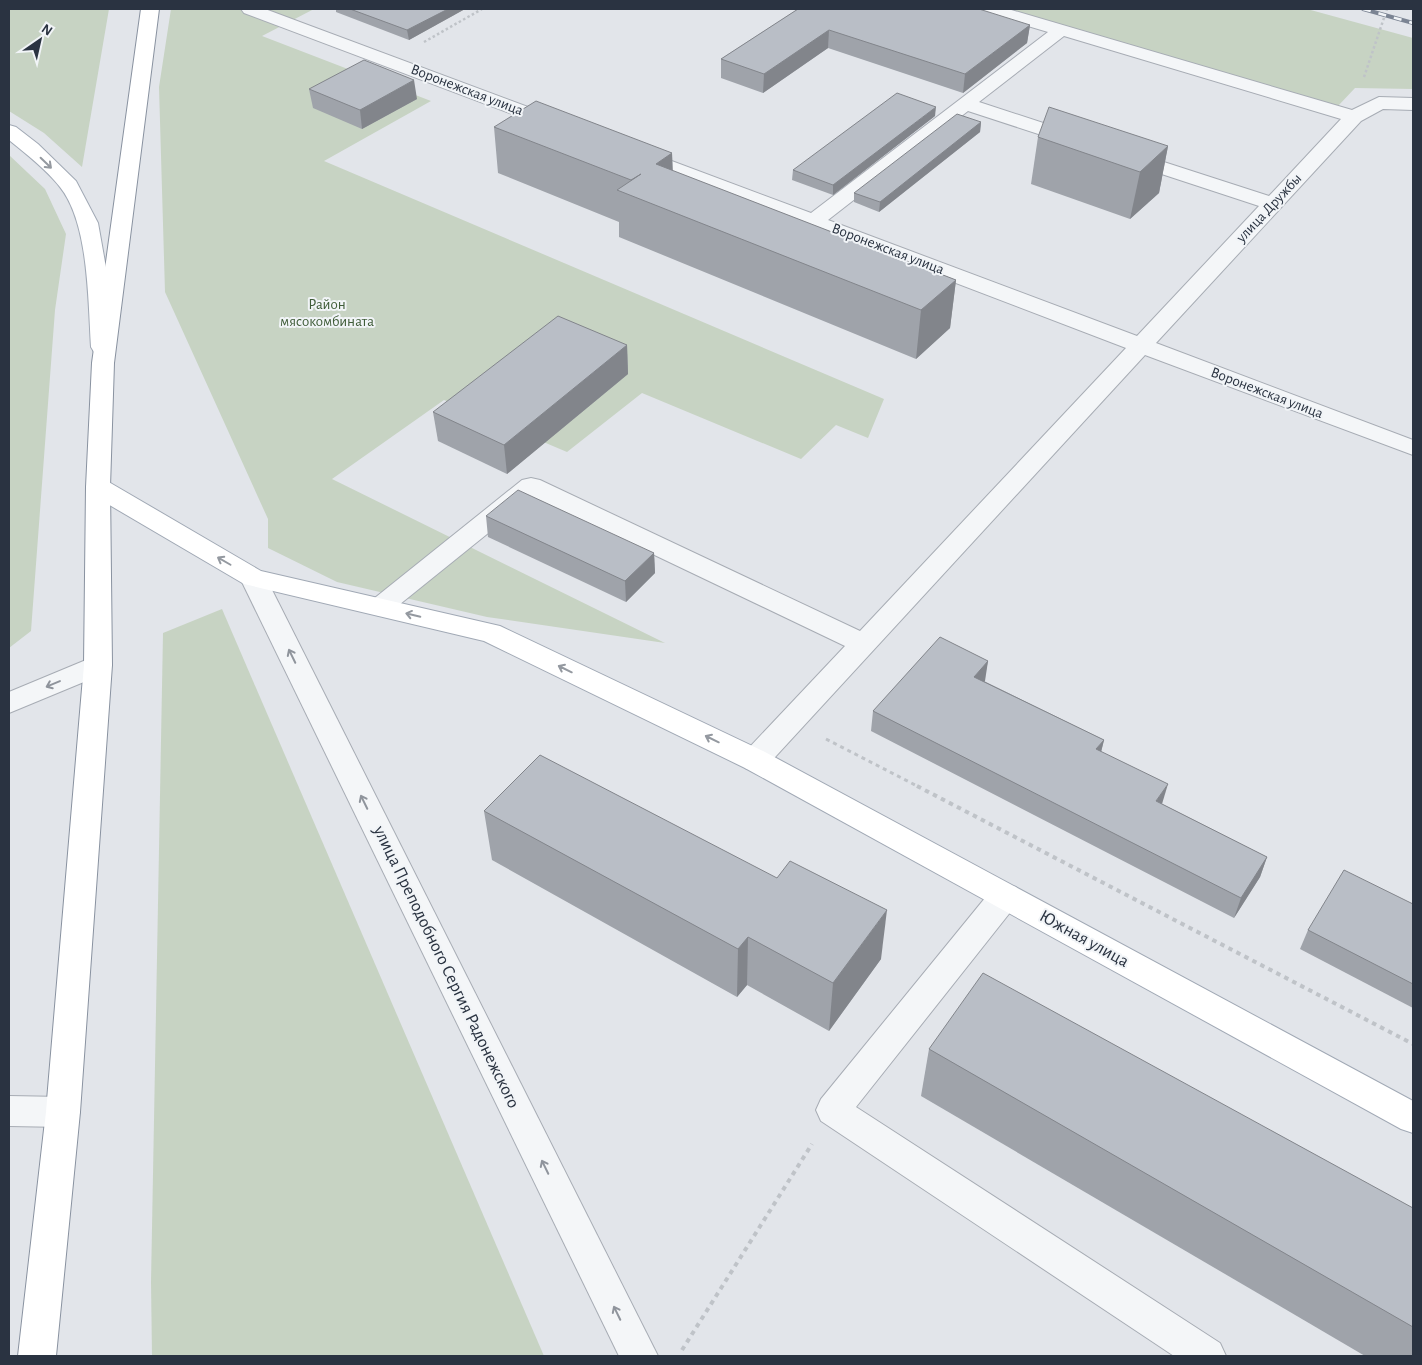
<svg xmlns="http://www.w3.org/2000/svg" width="1422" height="1365" viewBox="0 0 1422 1365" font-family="'Alegreya Sans',sans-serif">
<rect width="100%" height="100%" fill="#e2e5ea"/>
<g fill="#c7d3c3">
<path d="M9,9H109L82,167L44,133L9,111Z"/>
<path d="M171,9H314L262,36L431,101L324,161L884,399L868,438L836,425L801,459L642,393L567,452L444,400L332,479L665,643L487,617L337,582L268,548V519L165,292L159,87Z"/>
<path d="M988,9H1307L1413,38V89L1355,88L1338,106Z"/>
<path d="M9,155L45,189L66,234L55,310L31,631L9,648Z"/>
<path d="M222,609L544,1356H152L151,1282L163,633Z"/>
</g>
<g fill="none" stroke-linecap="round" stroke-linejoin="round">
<defs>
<g id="minor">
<path d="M241,9H265L563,120L566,124L563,128L556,130L549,128L244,13Z"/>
<path d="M982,9H1008L1352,110L1379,97L1413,98V110L1383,109L1361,121L1156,343L1413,440V455L1145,355L765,768L755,771L745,768L741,760L745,752L845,646L533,497L389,613L380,616L371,613L367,607L371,601L522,480L531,478L540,480L860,631L1126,348L631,159L628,155L631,151L638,149L645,151L811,213L1048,32L984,13ZM1064,36L1341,119L1269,196L1136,153L1129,151L1122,153L1119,157L1122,161L1259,206L1137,336L828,220L968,111L1069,144L1076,146L1083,144L1086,140L1083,136L979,102Z"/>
<path d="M253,569L262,572L266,578L658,1356H619L240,578L244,572Z"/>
<path d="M98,655L108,658L112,665L108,672L9,713V692Z"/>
<path d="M1005,884L1016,887L1020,896L1016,905L856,1107L1220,1343L1226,1356H1174L821,1121L816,1110L821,1099L994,887Z"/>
<path d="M9,1096L63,1097L75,1101L80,1112L75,1123L63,1127L9,1126Z"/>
</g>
<g id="major">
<path d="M9,125L16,127L38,144L76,181L98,223L108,279L113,347L110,352L102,354L94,352L91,347C88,301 89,223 60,187C46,169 26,154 9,140Z"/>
<path d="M98,479L107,481L261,571L500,626L765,752L1413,1101V1133L1401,1129L745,768L484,641L244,584L89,493L86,487L89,481Z"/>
</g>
<path id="highway" d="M141,9H159L114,363L110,487L112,665L80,1112L56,1356H18L46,1112L84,665L86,487L92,363Z"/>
</defs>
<use href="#minor" stroke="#a7acb4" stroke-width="2"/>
<use href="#major" stroke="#a1a9b5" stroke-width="2"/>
<use href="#highway" stroke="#8992a0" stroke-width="2"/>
<g stroke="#bfc3c8" stroke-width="2.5" stroke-dasharray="2.5 2.5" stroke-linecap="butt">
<path d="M424,42L482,9"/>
<path d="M1364,77L1387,9"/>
</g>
<path stroke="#bfc3c8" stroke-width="3" stroke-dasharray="4 4" stroke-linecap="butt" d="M826,739L919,787"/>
<g stroke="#bfc3c8" stroke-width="4" stroke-dasharray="4.5 4.5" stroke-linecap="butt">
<path d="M917,786L1413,1044"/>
<path d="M682,1350L812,1144"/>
</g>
<use href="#minor" fill="#f4f6f8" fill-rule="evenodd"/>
<use href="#major" fill="#fff" fill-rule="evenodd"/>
<use href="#highway" fill="#fff" fill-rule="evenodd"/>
<defs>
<path id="rail" d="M1363,9L1413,23"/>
</defs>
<use href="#rail" stroke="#7b8493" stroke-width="4"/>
<use href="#rail" stroke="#f1f4f7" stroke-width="2.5" stroke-dasharray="8" stroke-linecap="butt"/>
</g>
<g fill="#9fa3aa">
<path d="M336,9H465L409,40L336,12Z"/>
<path d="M798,9L1030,25L1027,43L963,93L828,48L763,93L721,78V59Z"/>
<path d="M309,89L417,99L362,129L313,108Z"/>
<path d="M935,116L833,195L792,180L793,170Z"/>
<path d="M981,122L980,132L879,212L854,202V193Z"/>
<path d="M494,127L672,153L673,171L956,280L950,328L916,359L619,237V222L498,173Z"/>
<path d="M1038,137L1168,146L1159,193L1130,219L1031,184Z"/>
<path d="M627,345L628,374L507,474L438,441L433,412Z"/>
<path d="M486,516L654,553L655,573L626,602L488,537Z"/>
<path d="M988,661L984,681L1104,740L1101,752L1162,804L1267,857L1260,877L1234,918L871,731L873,711Z"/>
<path d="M484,811L881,959L829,1031L747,985L737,997L492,860Z"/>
<path d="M1413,904V1008L1300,949L1308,930Z"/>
<path d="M929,1049L1413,1208V1356H1365L921,1096Z"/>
</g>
<g fill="#82858b">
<path d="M448,9H465L409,40L407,30Z"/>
<path d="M1030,25L1027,43L963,93L965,74Z"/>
<path d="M829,30L828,48L763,93L764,74Z"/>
<path d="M414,80L417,99L362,129L360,110Z"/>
<path d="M936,107L935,116L833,195V185Z"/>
<path d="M981,122L980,132L879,212L880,202Z"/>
<path d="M1168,146L1159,193L1130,219L1140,172Z"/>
<path d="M672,153L673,200L656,164Z"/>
<path d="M956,280L950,328L916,359L921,310Z"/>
<path d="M627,345L628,374L507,474L504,445Z"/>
<path d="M654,553L655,573L626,602L625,581Z"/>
<path d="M988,661L985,681L971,697L974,677Z"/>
<path d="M1104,740L1099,760L1096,749Z"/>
<path d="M1168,784L1162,804L1156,801Z"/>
<path d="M1267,857L1260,877L1234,918L1241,898Z"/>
<path d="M887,910L881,959L829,1031L833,983Z"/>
<path d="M748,937L747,985L737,997L738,949Z"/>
</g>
<g fill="#b9bec6" stroke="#82858b">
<path d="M350,9H448L407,30Z"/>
<path d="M798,9H979L1030,25L965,74L829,30L764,74L721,59Z"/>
<path d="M364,60L414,80L360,110L309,89Z"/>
<path d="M897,93L936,107L833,185L793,170Z"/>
<path d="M536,101L672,153L656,164L956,280L921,310L617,190L641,174L631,180L494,127Z"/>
<path d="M1049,107L1168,146L1140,172L1038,137Z"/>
<path d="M957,114L981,122L880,202L854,193Z"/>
<path d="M558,316L627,345L504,445L433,412Z"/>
<path d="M518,490L654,553L625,581L486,516Z"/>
<path d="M940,637L988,661L974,677L1104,740L1096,749L1168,784L1156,801L1267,857L1241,898L873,711Z"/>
<path d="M540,755L777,878L790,861L887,910L833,983L748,937L738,949L484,811Z"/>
<path d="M1344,870L1413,904V984L1308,930Z"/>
<path d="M983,973L1413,1208V1327L929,1049Z"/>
</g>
<defs><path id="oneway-shaft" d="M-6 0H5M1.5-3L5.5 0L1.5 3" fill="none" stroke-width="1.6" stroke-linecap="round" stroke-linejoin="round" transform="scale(1.25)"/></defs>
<g stroke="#9499a0">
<use href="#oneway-shaft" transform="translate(46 163) rotate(44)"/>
<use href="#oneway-shaft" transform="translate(224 561) rotate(-150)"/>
<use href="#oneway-shaft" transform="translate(413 615) rotate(-167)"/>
<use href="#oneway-shaft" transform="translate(565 669) rotate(-154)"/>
<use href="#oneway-shaft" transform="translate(712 739) rotate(-154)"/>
</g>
<g stroke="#8f949c">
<use href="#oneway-shaft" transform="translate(292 656) rotate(-116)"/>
<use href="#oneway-shaft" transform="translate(53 684) rotate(157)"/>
<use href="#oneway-shaft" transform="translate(364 802) rotate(-116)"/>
<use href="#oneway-shaft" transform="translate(545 1167) rotate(-116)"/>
<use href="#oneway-shaft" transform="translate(617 1313) rotate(-116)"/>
</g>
<g text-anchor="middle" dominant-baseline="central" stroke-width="4" stroke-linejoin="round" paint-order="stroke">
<g font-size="15" fill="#2a3341" stroke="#f1f4f7">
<text transform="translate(467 90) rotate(21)">Воронежская улица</text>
<text transform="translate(1269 208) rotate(-47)">улица Дружбы</text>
<text transform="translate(888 249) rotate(21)">Воронежская улица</text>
<text transform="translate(1267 393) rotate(21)">Воронежская улица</text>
</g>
<g font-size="15" fill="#3f5c38" stroke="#f1f4f7">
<text x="327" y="304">Район<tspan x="327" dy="17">мясокомбината</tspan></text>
</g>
<g font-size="18" fill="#2a3341" stroke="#f1f4f7">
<text transform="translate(1084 939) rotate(29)">Южная улица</text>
<text transform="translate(446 967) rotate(64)">улица Преподобного Сергия Радонежского</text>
</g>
</g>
<rect width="1422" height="1365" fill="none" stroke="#2a3341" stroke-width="20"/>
<g transform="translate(40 40) rotate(34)" stroke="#f1f4f7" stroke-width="4" paint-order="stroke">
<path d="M0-4L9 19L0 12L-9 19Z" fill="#2a3341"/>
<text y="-8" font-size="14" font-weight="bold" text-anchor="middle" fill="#2a3341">N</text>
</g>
</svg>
